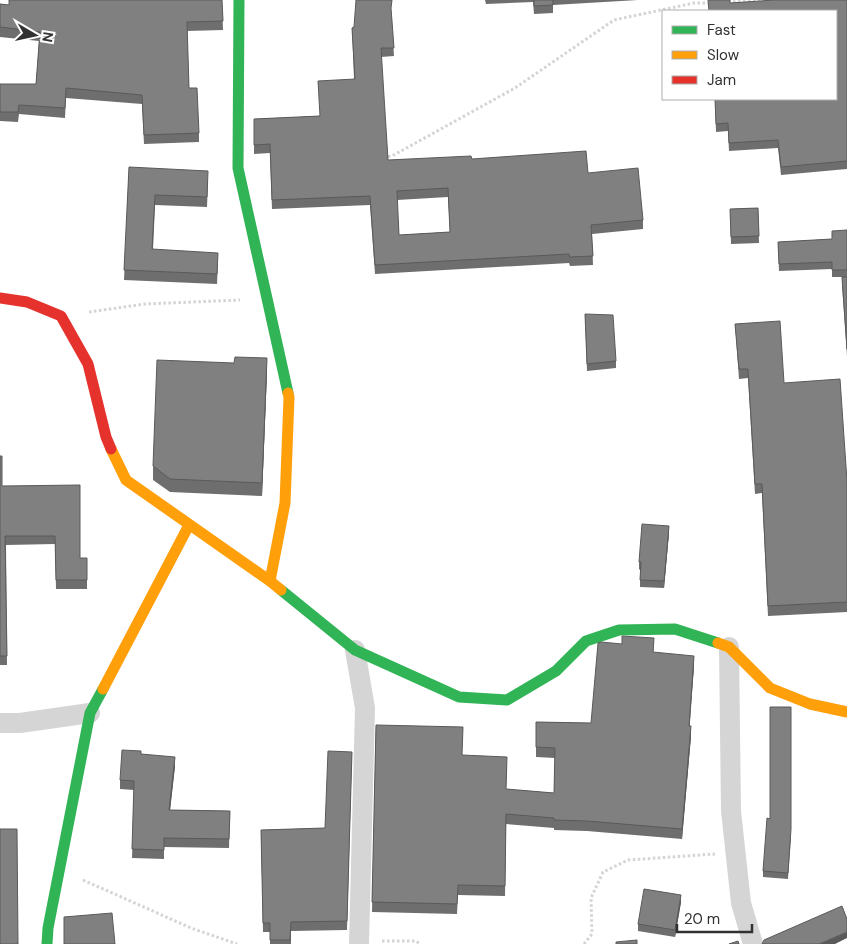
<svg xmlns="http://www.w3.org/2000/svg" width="847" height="944" viewBox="0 0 847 944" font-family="'DM Sans',sans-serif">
<rect width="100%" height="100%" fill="#fff"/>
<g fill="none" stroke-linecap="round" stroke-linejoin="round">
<g stroke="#d4d4d4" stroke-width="3" stroke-dasharray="2.5 2.5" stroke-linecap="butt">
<path d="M728,2L777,0"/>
<path d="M383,157L392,156L515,88L614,20L694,3H712"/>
<path d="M89,312L145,304L240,300"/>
<path d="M83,880L191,928L237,944"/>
<path d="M382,941H416L420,944"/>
<path d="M584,944L592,934L591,898L603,872L628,860L715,854"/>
</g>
<g stroke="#d5d5d5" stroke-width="20">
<path d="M729,647L731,811L741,903L753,944"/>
<path d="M355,650L365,708L359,944"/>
<path d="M0,723H20L90,713"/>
</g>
<g stroke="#30b455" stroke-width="11">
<path d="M239,0L238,168L288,393"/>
<path d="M281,590L355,650L459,697L507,700L556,671L586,641L619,630L675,629L718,643"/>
<path d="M47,944L48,928L90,713L103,689"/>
</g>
<g stroke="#ff9f0a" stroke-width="11">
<path d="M111,449L126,480L270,581L281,590"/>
<path d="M270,581L285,503L289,397L288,393"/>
<path d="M718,643L729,647L770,688L810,704L847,712"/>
<path d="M103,689L189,525"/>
</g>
<path stroke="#e5322d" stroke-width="11" d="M0,298L27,302L61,316L88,364L106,437L111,449"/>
</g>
<g fill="#6e6e6e" fill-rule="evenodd">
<path d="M222,0L223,30L187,31L189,88L199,133V142L144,144L142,104L66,98L65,118L19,114L18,122L0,121V84H36L39,41L0,37V4L9,5Z"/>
<path d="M485,0H638L553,5V13L534,14L533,2L486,4Z"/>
<path d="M847,0V169L781,175L778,148L729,151L728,131L716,132L715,99H836L708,11L730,3Z"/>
<path d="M391,12L394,56L381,57L388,160L472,159L588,173L643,220V229L592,234L593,265L570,266L569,263L375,274L370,205L272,209L270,153L254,154V119L319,116L354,79L352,28L354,27ZM448,197L450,232L399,235L397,200Z"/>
<path d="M129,167L208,181L207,207L155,205L153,250L218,263L217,284L124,280Z"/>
<path d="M758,208L759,243L731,244L730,209Z"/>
<path d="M847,230V356L842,284V277H845H832V269L779,271L778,242L832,239Z"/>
<path d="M585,314L616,361V368L587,371Z"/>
<path d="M735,324L784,383L847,481V612L768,616L762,493L755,494L748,378L739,379Z"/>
<path d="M234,363L267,371L262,496L170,492L153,480V466Z"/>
<path d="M0,456L2,486L80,558H87V589H56L55,544L6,545L7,665H0Z"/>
<path d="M669,533L664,588L640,587V570L639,569V562Z"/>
<path d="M654,648L653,652L694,666L689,726L691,736L682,839L587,831L554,830V828L506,824L505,896L458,895L457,914L372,912L376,725L463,755L507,767L506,789L554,793L555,758L536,757V722L591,723Z"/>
<path d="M352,752L347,930L291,931V944H270V932H263L261,830L325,828Z"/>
<path d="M141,754L175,766L170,810L230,811L229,848L164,847V859L132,858L134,790L120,789V780Z"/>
<path d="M770,819L791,835L788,879L763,877V871Z"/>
<path d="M681,902L675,937L638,931V924Z"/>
</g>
<g fill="#5a5a5a">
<path d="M267,358V371L262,496V483Z"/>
<path d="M669,526V533L664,588V581Z"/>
<path d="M694,656V666L689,736V726Z"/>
<path d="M691,726V736L682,839V829Z"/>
<path d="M175,757V766L169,819V810Z"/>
<path d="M681,895V902L675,937V930Z"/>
<path d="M847,932V938L835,944H819Z"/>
</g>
<g fill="#808080" stroke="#5a5a5a" fill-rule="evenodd">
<path d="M9,0H222L223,21L187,22L189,88H197L199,133L144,135L142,95L66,88L65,108L19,105L18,112H0V84H36L40,32L0,27V4L9,5Z"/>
<path d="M356,0H392L391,8L394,48H381L388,160L471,156L472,159L586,151L588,173L638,168L643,220L591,225L593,256L570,257L569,254L375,265L370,196L272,200L270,144L254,145V119L320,116L318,81L355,79L352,28L354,27ZM448,188L450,232L399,235L397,191Z"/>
<path d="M534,0H553V5L534,6Z"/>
<path d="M708,0H730V3L775,0H847V161L781,167L778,140L729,143L728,123L716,124L715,99H836V11H709Z"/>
<path d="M129,167L208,171L207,197L155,195L152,249L218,253L217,274L124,270Z"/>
<path d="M758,208L759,236L731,237L730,209Z"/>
<path d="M847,230V270H832V262L779,264L778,242L832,239V231Z"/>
<path d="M842,277H847V349Z"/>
<path d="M585,314L613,315L616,361L587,364Z"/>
<path d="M780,321L784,383L840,379L847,481V602L768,606L762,484H755L748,369H739L735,324Z"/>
<path d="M235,357L267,358L262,483L170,479L153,466L157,360L234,363Z"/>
<path d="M0,456H2V486L80,485V558H87V580H56L55,536H5L7,656H0Z"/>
<path d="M642,524L669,526L664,581L640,580L641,562H639Z"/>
<path d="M622,636L654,638L653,652L694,656L689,726H691L682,829L587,821L554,820V818L506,814L505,886L458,885L457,904L372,902L376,725L463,727L462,755L507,757L506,789L554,793L555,748L536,747V722L591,723L598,643L601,642L622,644Z"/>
<path d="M770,707H791V829L788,873L763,871L767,818L770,819Z"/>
<path d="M122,750L141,751V754L175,757L169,810L230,811L229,839L164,838V850L132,849L134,781L120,780Z"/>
<path d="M328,751L352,752L347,921L291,922L290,940H270V923H263L261,830L325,828Z"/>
<path d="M0,829H17L18,944H0Z"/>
<path d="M644,889L681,895L675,930L638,924Z"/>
<path d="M842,906L847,919V932L819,944H762L764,940Z"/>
<path d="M112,913L115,944H64V917Z"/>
<path d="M637,940V944H616V942Z"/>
<path d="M738,941L739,944H729Z"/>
</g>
<rect x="662" y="10" width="175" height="90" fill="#ffffff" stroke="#adadad"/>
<rect x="672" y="26" width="25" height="8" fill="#30b455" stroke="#adadad"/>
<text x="707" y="35" font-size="15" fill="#313131">Fast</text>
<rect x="672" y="51" width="25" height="8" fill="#ff9f0a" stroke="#adadad"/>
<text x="707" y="60" font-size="15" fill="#313131">Slow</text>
<rect x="672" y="76" width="25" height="8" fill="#e5322d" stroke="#adadad"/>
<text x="707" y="85" font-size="15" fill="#313131">Jam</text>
<g transform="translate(35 35) rotate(99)" stroke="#ffffff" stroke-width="4" paint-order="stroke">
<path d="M0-4L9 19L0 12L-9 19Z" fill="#313131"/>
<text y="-8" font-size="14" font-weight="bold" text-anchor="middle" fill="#313131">N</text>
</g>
<path d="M677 924v8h75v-8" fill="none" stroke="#313131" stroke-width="2.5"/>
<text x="684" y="924" font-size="15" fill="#313131" stroke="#ffffff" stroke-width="4" paint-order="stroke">20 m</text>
</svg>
